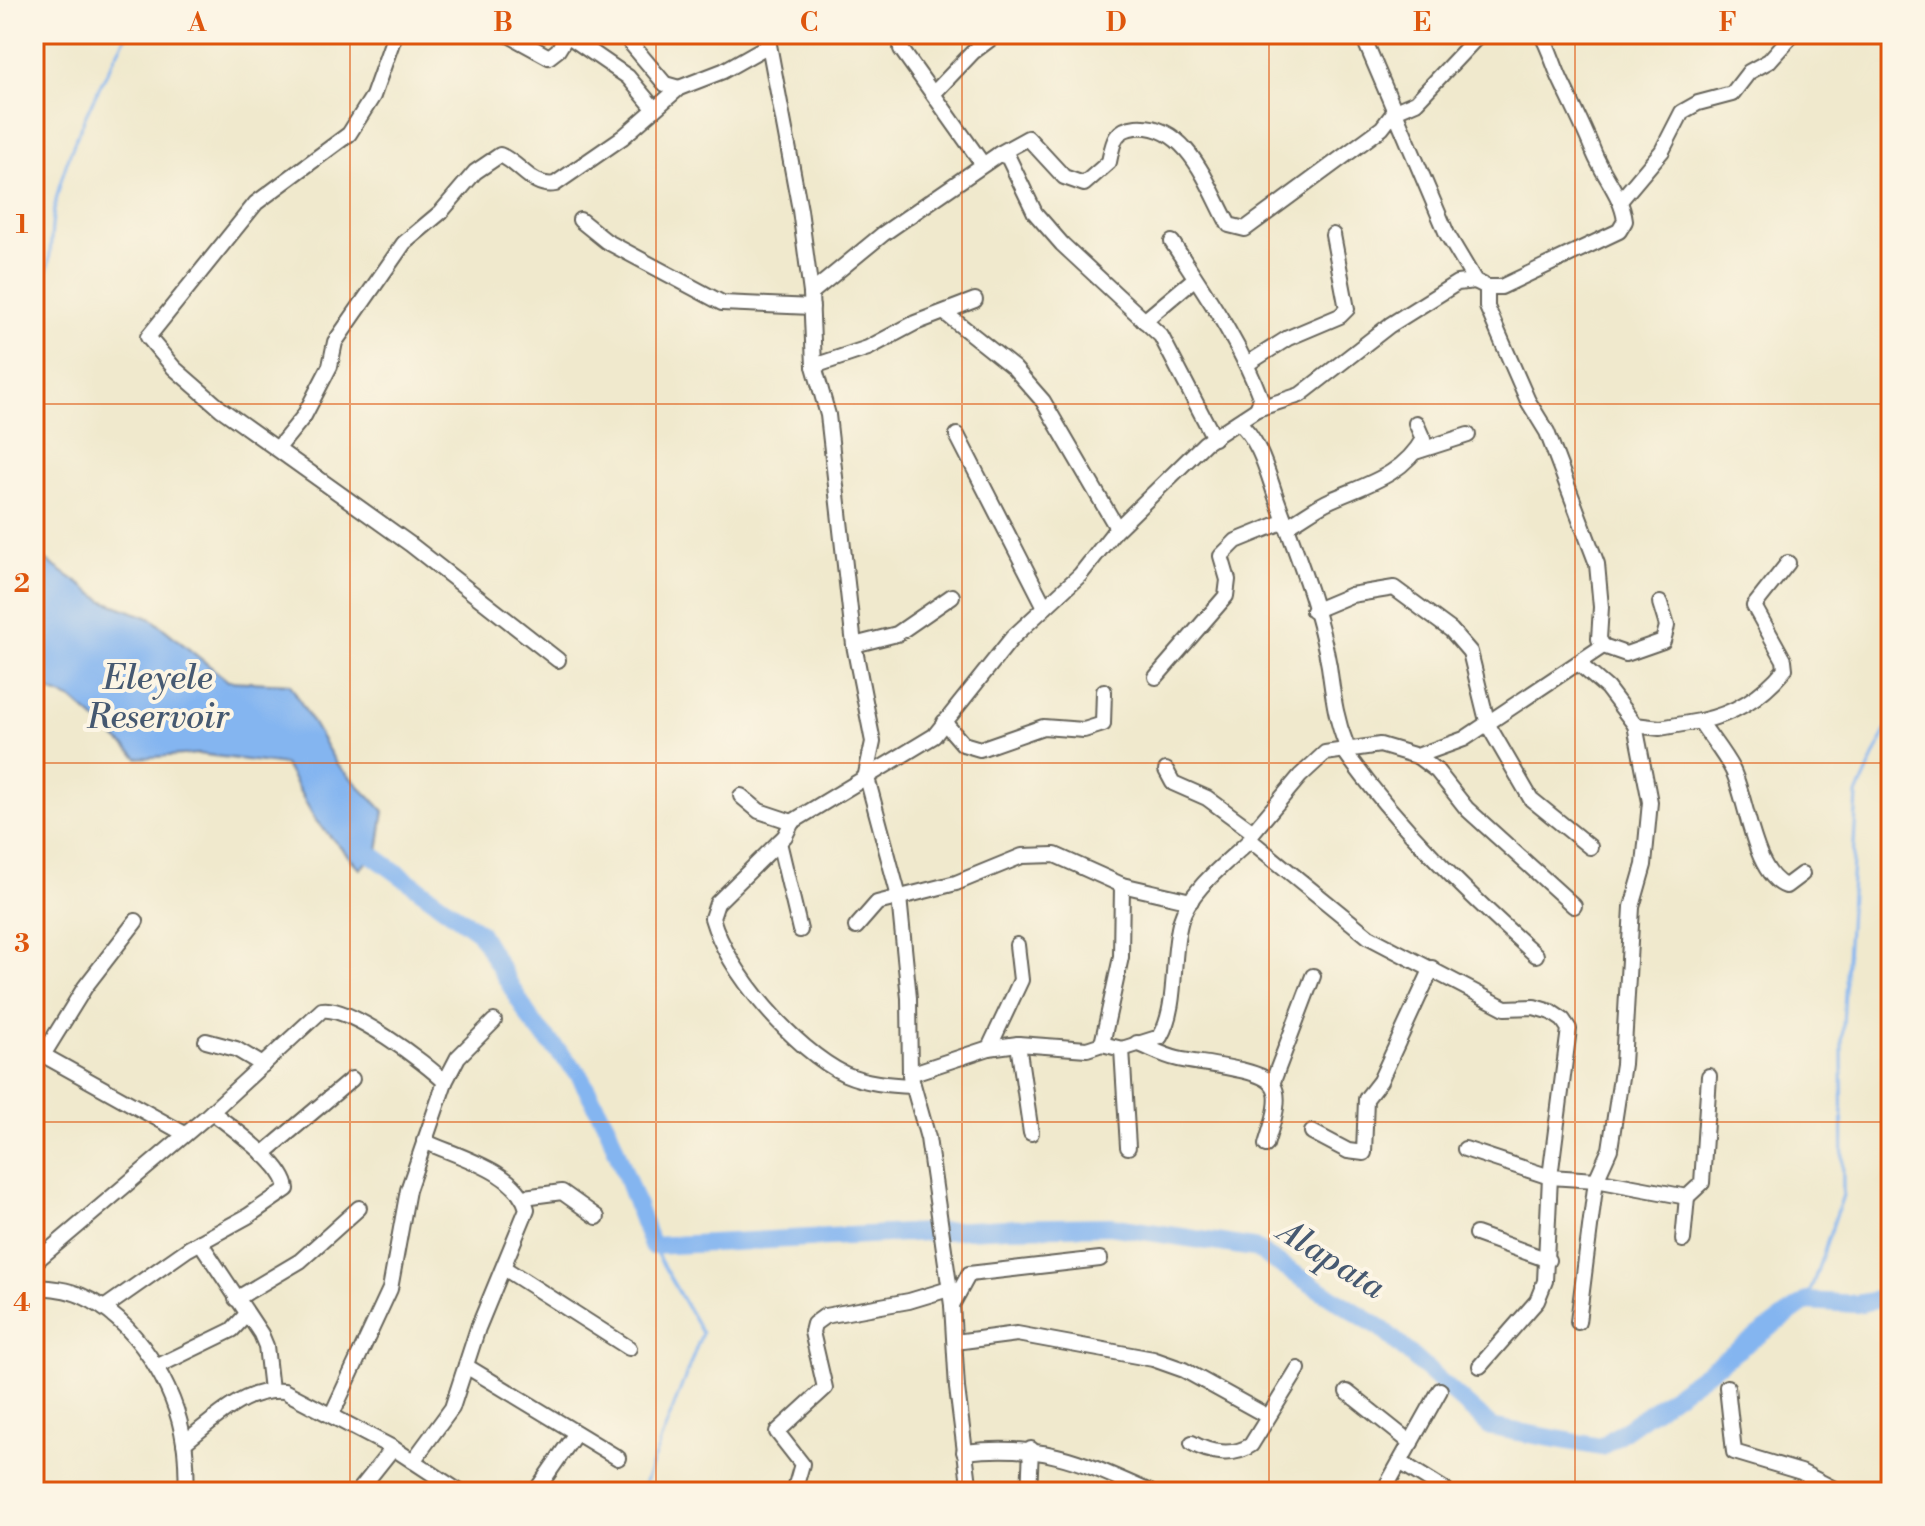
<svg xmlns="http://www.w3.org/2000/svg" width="1925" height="1526" viewBox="0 0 1925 1526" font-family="'Libre Bodoni',serif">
<rect width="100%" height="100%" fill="#fcf5e5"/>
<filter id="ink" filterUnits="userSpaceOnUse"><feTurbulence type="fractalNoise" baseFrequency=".0125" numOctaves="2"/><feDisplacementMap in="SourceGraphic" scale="16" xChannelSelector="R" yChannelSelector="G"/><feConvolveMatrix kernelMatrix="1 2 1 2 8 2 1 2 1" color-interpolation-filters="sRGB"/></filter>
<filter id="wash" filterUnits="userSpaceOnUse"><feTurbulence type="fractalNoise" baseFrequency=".006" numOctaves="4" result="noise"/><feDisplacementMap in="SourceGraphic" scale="32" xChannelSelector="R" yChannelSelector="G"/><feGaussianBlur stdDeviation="1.8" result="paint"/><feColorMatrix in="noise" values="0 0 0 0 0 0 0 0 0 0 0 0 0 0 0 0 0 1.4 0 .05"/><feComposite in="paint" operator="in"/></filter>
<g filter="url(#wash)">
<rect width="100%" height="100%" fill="#f0e9cd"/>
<path fill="#84b5f0" stroke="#506886" stroke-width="2" d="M34,552L104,601L152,619L228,681L290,684L336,763L384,811L378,851L360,869L316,821L285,765L198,754L138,758L73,700L34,685Z"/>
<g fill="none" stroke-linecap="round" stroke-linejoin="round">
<g stroke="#84b5f0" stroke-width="3">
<path d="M34,299C57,263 47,243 55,205C67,146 99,87 127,34"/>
<path d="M1807,1301L1843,1195L1842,1041L1857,795L1891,719"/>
<path d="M641,1492L702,1333L652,1246"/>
</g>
<path stroke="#84b5f0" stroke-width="18" d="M359,840L368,852L479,932L532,1022L578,1073L608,1128L652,1246L1006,1228L1110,1226L1254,1248L1382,1329L1491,1427L1601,1447L1807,1301L1856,1304L1891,1297"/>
</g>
</g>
<g filter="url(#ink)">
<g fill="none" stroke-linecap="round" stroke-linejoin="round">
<defs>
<g id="minor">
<path d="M395,34L373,96L349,134L256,203L148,337L174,368L221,409L410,544L558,660"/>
<path d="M507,34L549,57L558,50L568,34"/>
<path d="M623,34L665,84L679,88"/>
<path d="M767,34L800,210L811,293L814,366L828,415L854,645L873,742L866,774L899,897L909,998L910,1074L928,1138L952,1305L957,1388L970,1492"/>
<path d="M903,34L901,49L982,163"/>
<path d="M1362,34L1447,234L1475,281L1487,287H1501L1619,231L1625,221C1622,196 1604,177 1594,153C1585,130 1574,108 1563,85C1554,68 1551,51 1541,34"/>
<path d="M567,35L628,77L653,107"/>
<path d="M934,93L973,52L997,34"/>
<path d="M999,154L1028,138L1064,177L1084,184L1109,162C1113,143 1114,129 1136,127C1188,123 1208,187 1229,225L1245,229L1382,128L1395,111L1416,102L1480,34"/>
<path d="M1620,201L1662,151L1682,112L1698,103L1732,94L1749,72L1769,61L1793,34"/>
<path d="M580,220L606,241L722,303L812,307"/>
<path d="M1172,242C1205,293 1240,342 1261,399L1257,409"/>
<path d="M811,293L883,234L999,154L1008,157L1035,213L1062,244L1161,336L1214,438"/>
<path d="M945,313L1014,368L1043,401L1117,528L1080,575L1012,638L934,736L792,822L785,836L717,903L712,918C728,973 794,1049 845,1074C866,1083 889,1085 912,1086L910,1074L989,1048L1018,1044L1087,1049L1102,1044L1122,1049L1160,1037C1179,1004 1170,957 1181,920C1190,889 1228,862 1250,840L1253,832L1300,776L1325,753L1380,745L1417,756L1464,739L1603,646L1599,639L1601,607L1597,564L1547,432L1528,401L1487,307V287"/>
<path d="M1144,321L1194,279"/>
<path d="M1247,364L1288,338L1340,316L1347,309L1333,235"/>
<path d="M814,366L868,348L915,323L975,300"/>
<path d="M1238,422C1259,439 1267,471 1276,497C1296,552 1319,608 1329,666C1333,694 1335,717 1346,744L1343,749C1397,826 1466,892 1536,955"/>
<path d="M957,435L1045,607"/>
<path d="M278,448L304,416L330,366L335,342L404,243L441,212L475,172L500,155C520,163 532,188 555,184L623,137L679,88L723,71L769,45"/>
<path d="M1415,452L1468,435"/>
<path d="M1287,526C1302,518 1315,507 1331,500C1367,484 1403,475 1423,439L1416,423"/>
<path d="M1113,533L1205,443L1257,409L1300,395L1390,325L1457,283L1475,281"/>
<path d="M1313,611L1351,595L1394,588L1451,630L1470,652L1488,725L1531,799L1590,847"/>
<path d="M854,645L897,634L952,596"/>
<path d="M1603,646L1626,654L1663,641L1667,626L1660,603"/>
<path d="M1156,677L1226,596L1228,580L1221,556L1236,541L1285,521"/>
<path d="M1700,721C1735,714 1762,697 1785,669L1784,660L1754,606L1788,563"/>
<path d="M944,722L963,744L980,749L1043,727L1084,730L1103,724L1104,691"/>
<path d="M1635,725L1660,728L1700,721C1710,737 1723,752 1732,769C1747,797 1753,874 1786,886L1802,874"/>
<path d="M1417,756L1437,771L1467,809L1574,906"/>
<path d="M1166,770L1173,783L1207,798L1253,832"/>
<path d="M741,796L759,811L792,822"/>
<path d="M1250,840L1369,937L1505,1008L1534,1007L1551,1012L1563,1020L1569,1029L1550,1177L1545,1281L1537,1301L1480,1366"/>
<path d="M779,842L800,930"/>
<path d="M856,927L877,903L956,883L1022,856L1055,855L1122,885L1191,901"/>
<path d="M206,1041L236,1049L263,1065"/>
<path d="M1137,1043C1150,1048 1164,1056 1178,1059C1198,1064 1261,1068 1273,1085C1283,1100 1270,1129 1266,1145"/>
<path d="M1018,1044L1031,1133"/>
<path d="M1102,1044L1121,957L1122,885"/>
<path d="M989,1048L1021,980L1017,945"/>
<path d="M1122,1049L1128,1147"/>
<path d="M34,1050L185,1134"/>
<path d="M43,1055L85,987L136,921"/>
<path d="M445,1082L458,1057L494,1021"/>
<path d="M1272,1084L1313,976"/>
<path d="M1312,1132L1348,1151L1364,1153L1366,1099L1380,1081L1432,968"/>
<path d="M1465,1149L1550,1177L1596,1180L1610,1149L1623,1064L1632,907L1644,865L1650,802L1635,725L1607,688L1578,663"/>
<path d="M263,1154L352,1079"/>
<path d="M524,1197L562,1192L597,1217"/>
<path d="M1476,1234L1548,1260"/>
<path d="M1683,1240L1687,1197"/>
<path d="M200,1242L261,1334L266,1346L271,1390"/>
<path d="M34,1263L206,1117L322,1010C349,1005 426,1063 445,1082L408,1190L390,1289L332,1414"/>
<path d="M504,1268L629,1348"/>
<path d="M34,1287C50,1288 67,1289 82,1296C135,1319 176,1387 184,1443C187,1459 186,1476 187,1492"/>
<path d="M236,1299L300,1261L359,1208"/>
<path d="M952,1305L969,1274L1100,1259"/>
<path d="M104,1308L188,1249L248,1216L287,1189C285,1164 232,1128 212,1112"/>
<path d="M1578,1322L1596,1180L1687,1197L1702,1183L1709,1076"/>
<path d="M955,1342L1017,1334L1153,1359L1184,1370L1267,1416"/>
<path d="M466,1366L618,1458"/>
<path d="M156,1367L232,1330L247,1314"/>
<path d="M1727,1387L1734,1452L1801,1472L1840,1492"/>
<path d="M1347,1392L1411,1443"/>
<path d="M184,1443C215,1419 243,1388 284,1391L393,1448L460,1492"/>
<path d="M1192,1443C1209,1453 1234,1457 1251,1445L1298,1369"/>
<path d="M964,1452C1044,1443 1080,1461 1150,1492"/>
<path d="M413,1461L452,1408L478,1328L527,1209C518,1171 455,1156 424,1141"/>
<path d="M1400,1462L1445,1490"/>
<path d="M358,1492L393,1448"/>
<path d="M535,1492L576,1433"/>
<path d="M794,1492L802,1464L777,1432L825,1388L812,1332L814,1324L825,1316L909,1301L949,1289"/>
<path d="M1029,1492L1031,1449"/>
<path d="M1383,1492L1440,1390"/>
</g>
</defs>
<use href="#minor" stroke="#66645a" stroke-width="18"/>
<use href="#minor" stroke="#fff" stroke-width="14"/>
</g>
</g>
<path fill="none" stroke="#de560d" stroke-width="2" stroke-opacity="0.55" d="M350,34V1492M656,34V1492M962,34V1492M1269,34V1492M1575,34V1492M34,404H1891M34,763H1891M34,1122H1891"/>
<g text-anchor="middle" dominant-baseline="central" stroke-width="8" stroke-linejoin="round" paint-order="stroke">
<g font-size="34" font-style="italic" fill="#465971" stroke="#fcf5e5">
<text x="158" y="679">Eleyele<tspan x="158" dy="39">Reservoir</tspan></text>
<text transform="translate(1331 1260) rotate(32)">Alapata</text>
</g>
</g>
<rect width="1925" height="1526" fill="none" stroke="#fcf5e5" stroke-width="88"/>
<rect x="44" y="44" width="1837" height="1438" fill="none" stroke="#de560d" stroke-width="3"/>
<g font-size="26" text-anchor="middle" font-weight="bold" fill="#de560d">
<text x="197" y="31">A</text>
<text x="503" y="31">B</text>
<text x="809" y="31">C</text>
<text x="1116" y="31">D</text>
<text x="1422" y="31">E</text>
<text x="1728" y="31">F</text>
<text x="22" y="233">1</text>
<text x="22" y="592">2</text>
<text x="22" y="952">3</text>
<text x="22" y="1311">4</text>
</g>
</svg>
